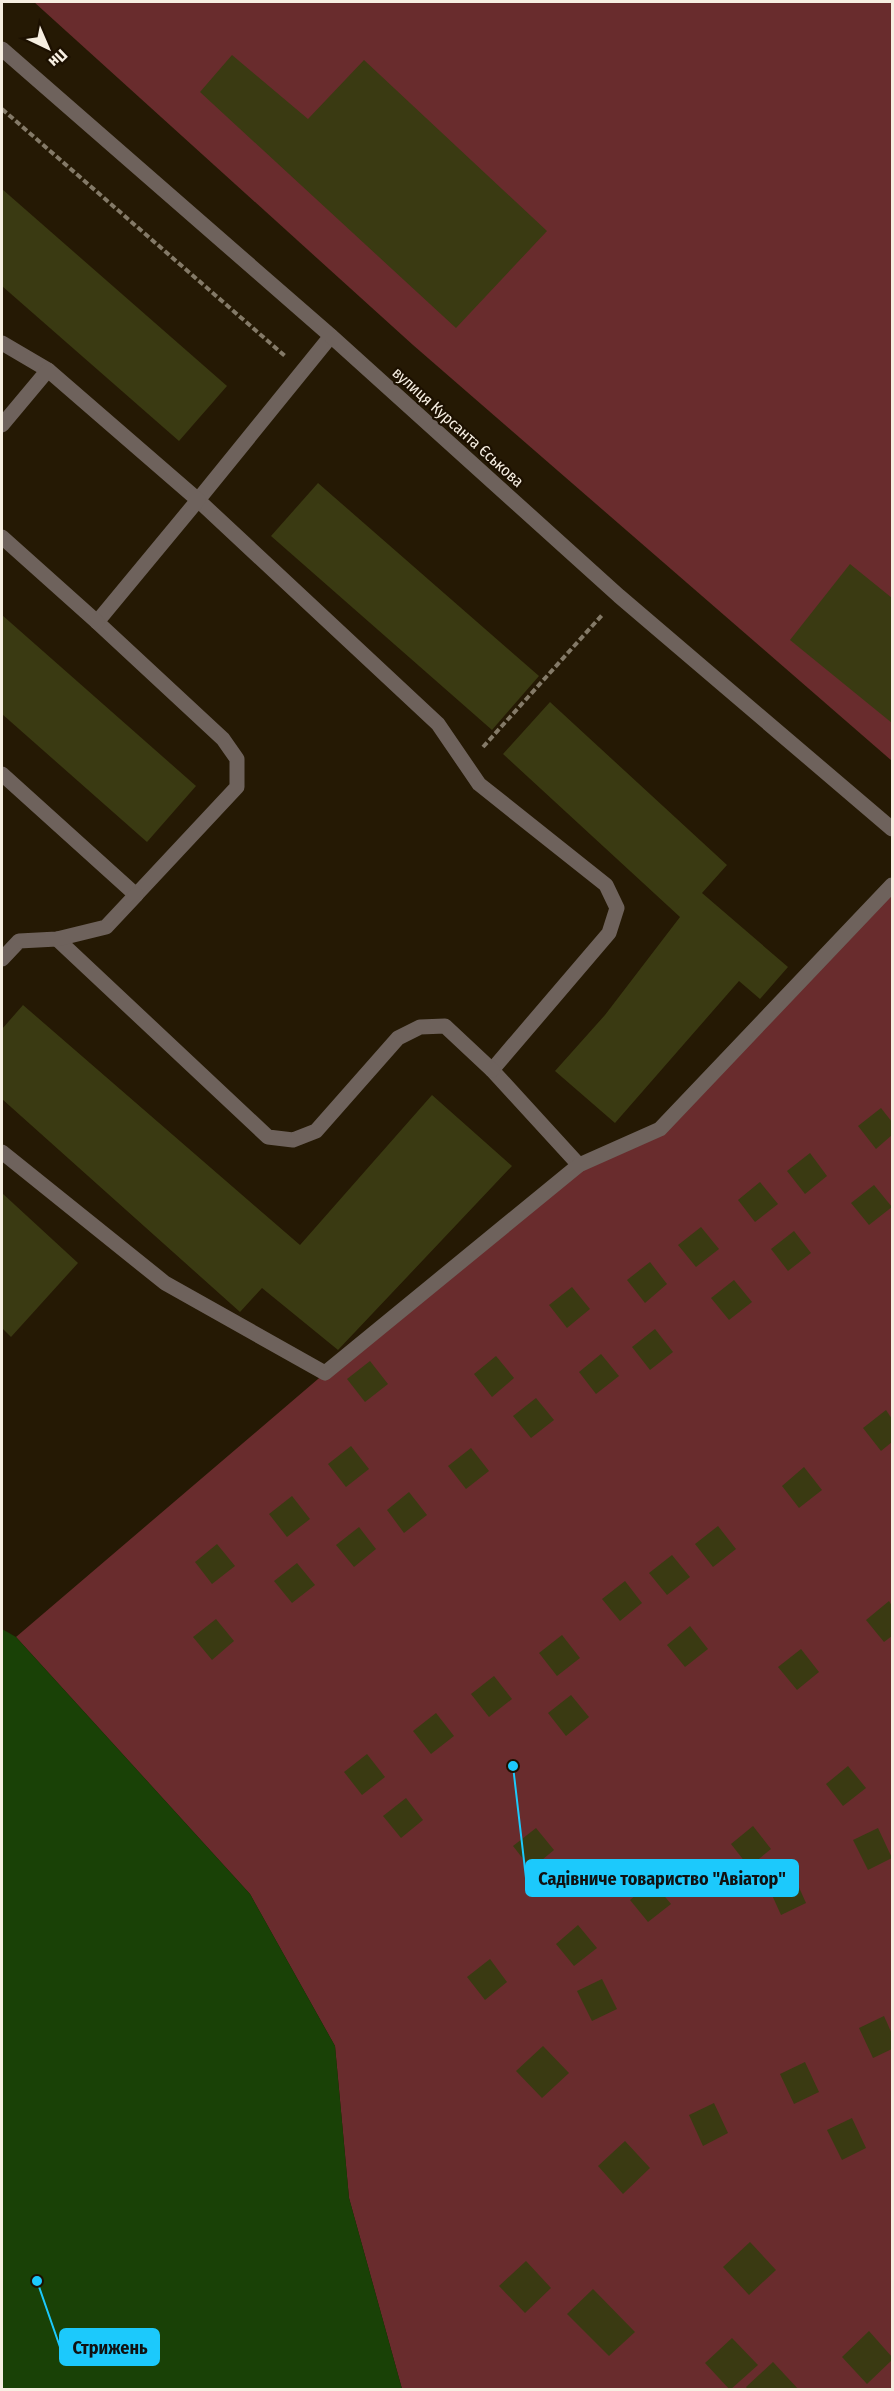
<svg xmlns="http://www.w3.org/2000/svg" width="894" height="2391" viewBox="0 0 894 2391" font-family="'Fira Sans Condensed',sans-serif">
<rect width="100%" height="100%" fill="#251904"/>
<g fill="#692c2d">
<path d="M34,2H892V761L413,345Z"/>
<path d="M892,885V2389H402L349,2198L335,2046L250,1894L16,1637L325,1373L579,1165L660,1129Z"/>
</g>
<path fill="#194106" d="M2,1629L16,1637L250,1894L335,2046L349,2198L402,2389H2Z"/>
<g fill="#3a3a12">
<path d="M232,55L308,119L364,60L547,231L456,328L200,92Z"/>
<path d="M2,189L227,386L179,441L2,286Z"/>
<path d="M318,483L539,676L492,730L271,536Z"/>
<path d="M850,564L892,598V723L790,640Z"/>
<path d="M2,615L196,786L147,842L2,714Z"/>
<path d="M550,702L727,865L702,893L788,967L760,999L739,981L615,1123L555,1071L605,1015L680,917L503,754Z"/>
<path d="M23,1005L300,1245L432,1095L512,1166L338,1350L262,1288L240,1312L2,1099V1029Z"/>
<path d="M881,1108L892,1122V1135L876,1149L858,1126Z"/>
<path d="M810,1153L827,1176L805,1194L787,1171Z"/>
<path d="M760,1182L778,1204L755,1222L738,1200Z"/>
<path d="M874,1185L892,1207L869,1225L851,1203Z"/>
<path d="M2,1193L78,1263L11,1337L2,1328Z"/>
<path d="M701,1227L719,1249L696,1267L678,1245Z"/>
<path d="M794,1231L811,1253L788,1271L771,1249Z"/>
<path d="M650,1262L667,1284L645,1303L627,1280Z"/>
<path d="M734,1280L752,1302L729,1320L711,1298Z"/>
<path d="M572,1287L590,1309L567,1328L549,1305Z"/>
<path d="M655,1329L673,1352L650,1370L632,1347Z"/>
<path d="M601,1354L619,1376L596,1394L579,1372Z"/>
<path d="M496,1356L514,1378L492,1397L474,1374Z"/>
<path d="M370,1361L388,1384L365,1402L347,1379Z"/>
<path d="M536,1398L554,1420L531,1438L513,1416Z"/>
<path d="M886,1410L892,1419V1442L881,1451L863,1428Z"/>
<path d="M351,1446L369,1469L346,1487L328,1464Z"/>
<path d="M471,1448L489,1471L466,1489L448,1466Z"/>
<path d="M804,1467L822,1490L799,1508L782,1486Z"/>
<path d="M409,1492L427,1515L404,1533L387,1510Z"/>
<path d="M292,1496L310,1519L287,1537L269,1514Z"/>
<path d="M718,1526L736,1549L713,1567L695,1544Z"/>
<path d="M359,1527L376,1549L354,1567L336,1545Z"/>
<path d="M217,1544L235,1566L212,1584L195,1562Z"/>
<path d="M672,1555L690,1577L667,1595L649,1573Z"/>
<path d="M297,1563L315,1585L292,1603L274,1581Z"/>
<path d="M625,1581L642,1603L620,1621L602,1599Z"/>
<path d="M889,1601L892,1606V1636L884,1642L866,1620Z"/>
<path d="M216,1619L234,1641L212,1660L193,1637Z"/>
<path d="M690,1626L708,1649L685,1667L667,1645Z"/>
<path d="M562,1635L580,1658L557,1676L539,1653Z"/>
<path d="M801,1649L819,1672L797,1690L778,1667Z"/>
<path d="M494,1676L512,1699L489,1717L471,1694Z"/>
<path d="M571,1695L589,1717L566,1736L548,1713Z"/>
<path d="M436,1713L454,1736L431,1754L413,1731Z"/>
<path d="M367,1754L385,1777L362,1795L344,1772Z"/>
<path d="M848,1766L866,1788L843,1806L826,1784Z"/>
<path d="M406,1798L423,1820L401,1838L383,1816Z"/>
<path d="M753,1826L771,1849L749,1867L731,1844Z"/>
<path d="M536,1828L554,1850L531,1869L513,1846Z"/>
<path d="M878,1828L892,1858L868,1870L853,1840Z"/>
<path d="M792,1872L806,1903L781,1915L767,1884Z"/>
<path d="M652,1881L671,1904L648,1922L630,1900Z"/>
<path d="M578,1925L597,1948L574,1966L556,1944Z"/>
<path d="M490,1959L507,1982L485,2000L467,1977Z"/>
<path d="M602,1979L617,2009L592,2021L577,1991Z"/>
<path d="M884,2016L892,2034V2049L873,2058L859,2028Z"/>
<path d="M543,2046L569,2073L542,2098L516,2071Z"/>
<path d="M805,2062L819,2092L794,2104L780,2074Z"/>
<path d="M714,2103L728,2133L703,2146L689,2115Z"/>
<path d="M852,2118L866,2148L842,2160L827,2130Z"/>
<path d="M625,2141L650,2168L623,2194L598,2166Z"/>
<path d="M750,2242L776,2270L749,2295L723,2267Z"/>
<path d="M526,2261L551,2288L525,2313L499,2286Z"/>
<path d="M593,2289L635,2332L609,2356L567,2314Z"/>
<path d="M869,2331L892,2357V2360L867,2384L842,2357Z"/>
<path d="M732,2338L758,2365L730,2390L705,2363Z"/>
<path d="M773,2362L799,2390H748L746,2387Z"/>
</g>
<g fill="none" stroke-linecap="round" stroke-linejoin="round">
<g stroke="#847a68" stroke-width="4" stroke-dasharray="6 3" stroke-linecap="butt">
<path d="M2,109L285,356"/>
<path d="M483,747L603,614"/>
</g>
<g stroke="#6e625c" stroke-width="15">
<path d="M331,336L198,500L438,724L479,784L606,885L617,908L609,933L492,1070L579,1165"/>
<path d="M2,343L48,370"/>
<path d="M2,425L48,370L198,500L97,622L223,739L237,759V787L136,895L2,774"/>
<path d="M2,537L97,622"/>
<path d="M57,939L268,1137L293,1140L316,1131L398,1038L420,1027L445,1026L492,1070"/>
<path d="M2,959L19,941L57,939L106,927L136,895"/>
<path d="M2,1152L165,1283L325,1373L579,1165L660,1129L892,885"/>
</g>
<path stroke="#6e625c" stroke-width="15" d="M2,49L331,336L619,596L892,829"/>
</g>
<g text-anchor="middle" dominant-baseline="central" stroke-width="4.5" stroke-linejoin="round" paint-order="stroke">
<g font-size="16" fill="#f6eee1" stroke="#1c1000">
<text transform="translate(458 427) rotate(42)">вулиця Курсанта Єськова</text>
</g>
</g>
<path fill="none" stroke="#1cc9fc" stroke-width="2" d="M513 1766L526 1878M37 2281L60 2347"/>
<g fill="#1cc9fc" stroke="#1c1000" stroke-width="2">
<circle cx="513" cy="1766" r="6"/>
<circle cx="37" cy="2281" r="6"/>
</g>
<g fill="#1cc9fc" stroke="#1cc9fc" stroke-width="2">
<rect x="526" y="1860" width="272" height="36" rx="6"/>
<rect x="60" y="2329" width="99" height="36" rx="6"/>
</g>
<g font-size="18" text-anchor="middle" font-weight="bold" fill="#111">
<text x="662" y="1885">Садівниче товариство "Авіатор"</text>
<text x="110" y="2354">Стрижень</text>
</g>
<rect width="894" height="2391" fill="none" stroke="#f6eee1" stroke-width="6"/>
<g transform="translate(48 48) rotate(136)" stroke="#1c1000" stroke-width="4.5" paint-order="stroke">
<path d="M0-4.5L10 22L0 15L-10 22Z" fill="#f6eee1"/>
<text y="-9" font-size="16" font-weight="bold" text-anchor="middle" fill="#f6eee1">Пн</text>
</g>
</svg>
